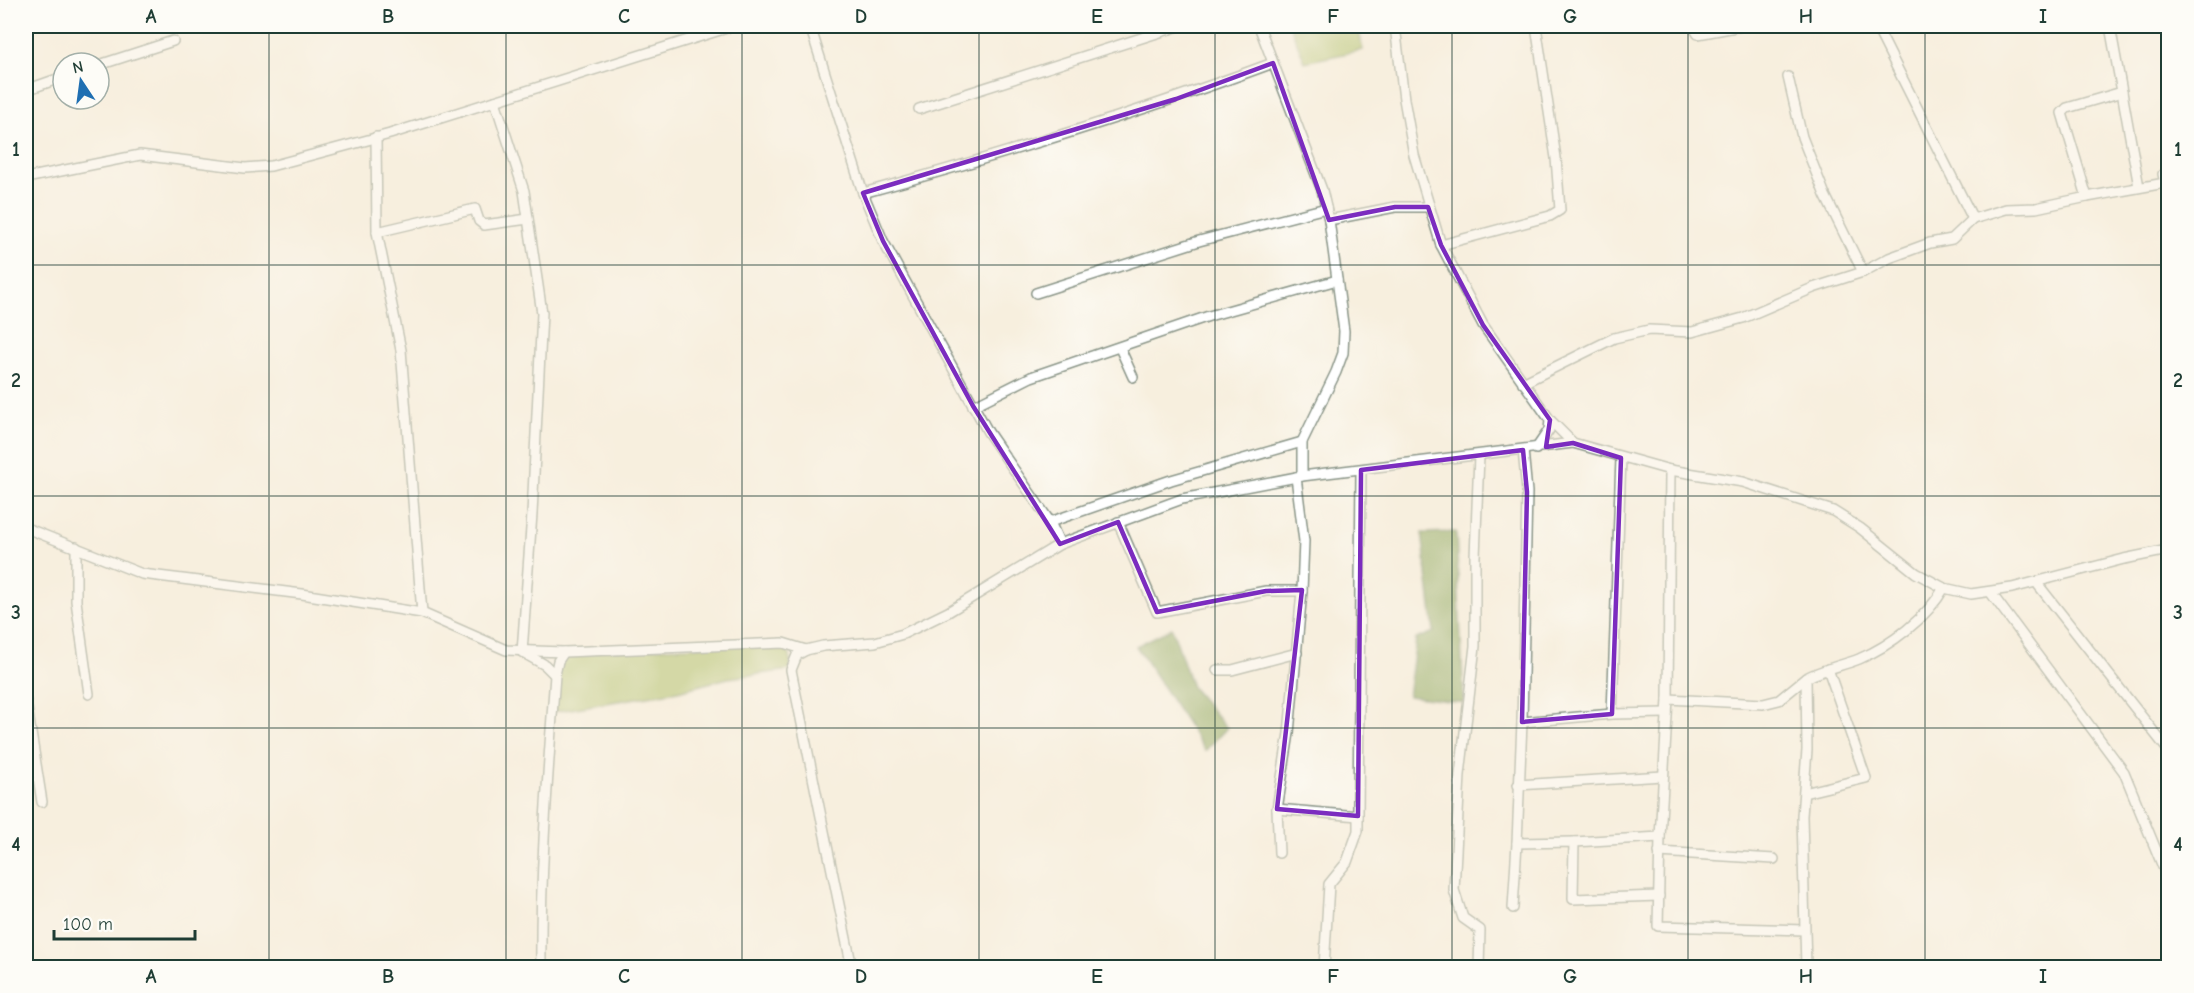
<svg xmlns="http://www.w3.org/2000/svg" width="2194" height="993" viewBox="0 0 2194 993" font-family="'Comic Neue',sans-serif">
<rect width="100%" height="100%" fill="#fdfcf7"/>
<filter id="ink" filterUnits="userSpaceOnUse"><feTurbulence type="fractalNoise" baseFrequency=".0167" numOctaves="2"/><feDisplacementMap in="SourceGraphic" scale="12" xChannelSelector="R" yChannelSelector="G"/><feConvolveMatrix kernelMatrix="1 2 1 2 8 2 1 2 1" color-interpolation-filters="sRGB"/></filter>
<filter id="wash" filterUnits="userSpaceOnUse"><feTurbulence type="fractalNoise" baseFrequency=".008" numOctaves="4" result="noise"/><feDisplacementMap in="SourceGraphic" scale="24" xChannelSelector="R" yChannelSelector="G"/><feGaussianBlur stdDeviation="1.35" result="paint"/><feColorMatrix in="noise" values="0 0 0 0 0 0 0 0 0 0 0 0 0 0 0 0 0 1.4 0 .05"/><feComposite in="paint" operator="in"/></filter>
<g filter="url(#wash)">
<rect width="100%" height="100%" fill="#f7efde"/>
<g fill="#a8bd62" stroke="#647d4b" stroke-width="1.5">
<path d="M1290,26H1358L1363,50L1305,62Z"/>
<path d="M783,643L790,655L791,670L728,678L678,691L552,712L555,675L564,652Z"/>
</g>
<g fill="#86a458" stroke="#527046" stroke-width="1.5">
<path d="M1456,532L1464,703L1408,696L1416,639L1434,632L1422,533Z"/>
<path d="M1172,628L1192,687L1227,728L1205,751L1136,646Z"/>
</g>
</g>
<g filter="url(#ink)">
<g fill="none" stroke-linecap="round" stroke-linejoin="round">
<defs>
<g id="street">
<path d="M810,26L863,193L883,241L988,432L1050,522L1171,480L1302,442"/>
<path d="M1259,26L1322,190L1329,220L1344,331L1343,353L1336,372L1302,442V476L1573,443"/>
<path d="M1395,26L1404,99L1414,155L1441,245L1483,325L1550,420L1573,443L1670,470L1743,482L1833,511L1860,528L1916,573L1944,588L1971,594L2012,588L2124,559L2168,550"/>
<path d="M1693,26L1698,34L1741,26"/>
<path d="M1876,26L1973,219"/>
<path d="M99,65L173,41"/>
<path d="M1788,77L1802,137L1825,195L1863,272"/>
<path d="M26,90L63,77"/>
<path d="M2122,92L2139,187"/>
<path d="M495,101L524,191L542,313L532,514L522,652L545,665L555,675"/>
<path d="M919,109L1179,26"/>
<path d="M376,137L377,232L401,350L422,613"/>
<path d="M26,178L140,155L245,168L271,166L390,134L733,26"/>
<path d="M863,193C1002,155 1138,113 1273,63"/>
<path d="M2087,197L2165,183L2163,174"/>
<path d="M1329,220L1395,207H1428"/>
<path d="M377,232L475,209L479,221L484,225L528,219"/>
<path d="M1441,245L1550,216L1560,210L1556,158L1536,26"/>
<path d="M1036,293L1199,241L1326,208"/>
<path d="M1120,348L1133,377"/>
<path d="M1523,383L1614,338L1649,330L1692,332L1743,318L1813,288L1863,272L1889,258L1930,243L1952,239L1973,219L2006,209L2036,208L2087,197L2062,113L2067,108L2122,92L2110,26"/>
<path d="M973,406L1031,377L1209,316L1337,280"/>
<path d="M1536,449L1549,430L1550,420"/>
<path d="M1479,456L1475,557V646L1460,775L1454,890L1463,918L1480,930L1479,968"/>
<path d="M1670,470L1668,699L1660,837L1658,926L1804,930"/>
<path d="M1050,522L1060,544"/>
<path d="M1118,522L1157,612L1266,591H1302"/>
<path d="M26,528L142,574L302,594L422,613L506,650L564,652L783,643L806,650L823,646L875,642L903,634L948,612L1060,544L1182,499L1302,476"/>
<path d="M76,547V601L89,694"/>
<path d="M2036,582L2168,750"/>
<path d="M1991,593L2124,772L2168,879"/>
<path d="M806,650L797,655L791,670L852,968"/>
<path d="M1217,670H1232L1297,653"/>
<path d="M1668,699L1763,704L1779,700L1806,678"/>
<path d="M26,701L42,802"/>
<path d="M1612,714L1621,458"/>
<path d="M1522,722L1527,492L1523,450"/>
<path d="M1518,785L1663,776"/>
<path d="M1804,793L1866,778L1828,669"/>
<path d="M1277,809L1358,816L1361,470"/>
<path d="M1574,842L1660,837"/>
<path d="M1659,852L1774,859"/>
<path d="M1279,853L1277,809L1289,733L1302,591L1304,541L1296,477"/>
<path d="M1659,896L1573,899L1574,842L1517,843L1522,722L1612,714L1667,713"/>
<path d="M1513,908L1517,843"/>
<path d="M541,968C540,869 548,773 555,675L558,661L564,652"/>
<path d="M1324,968L1329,884L1347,862L1358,831V816"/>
<path d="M1806,968L1802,816L1807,750L1806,678C1823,669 1841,666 1859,659C1890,646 1927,618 1944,588"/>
</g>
</defs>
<use href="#street" stroke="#8b9689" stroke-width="12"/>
<use href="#street" stroke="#fff" stroke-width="9"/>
</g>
</g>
<path d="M0 0H2194V993H0ZM1273,63L1329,220L1395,207H1428L1441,245L1483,325L1550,420L1546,447L1573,443L1621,458L1612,714L1522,722L1527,492L1523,450L1361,470L1358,816L1277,809L1302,590L1266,591L1157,612L1118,522L1060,544L973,406L883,241L863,193L1176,99Z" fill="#f7efde" fill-opacity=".55" fill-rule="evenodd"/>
<path fill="none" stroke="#7b2cbf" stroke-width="4.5" stroke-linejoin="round" d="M1273,63L1329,220L1395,207H1428L1441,245L1483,325L1550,420L1546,447L1573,443L1621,458L1612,714L1522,722L1527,492L1523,450L1361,470L1358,816L1277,809L1302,590L1266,591L1157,612L1118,522L1060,544L973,406L883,241L863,193L1176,99Z"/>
<path fill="none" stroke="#1f3d34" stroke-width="1.5" stroke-opacity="0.55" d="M269,26V968M506,26V968M742,26V968M979,26V968M1215,26V968M1452,26V968M1688,26V968M1925,26V968M26,265H2168M26,496H2168M26,728H2168"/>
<rect width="2194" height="993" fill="none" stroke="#fdfcf7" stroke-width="66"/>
<g transform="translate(81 81) rotate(347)"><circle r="28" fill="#fdfcf7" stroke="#a4b0a9" stroke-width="1.5"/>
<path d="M0-4.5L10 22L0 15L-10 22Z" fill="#1f6fb2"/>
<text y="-9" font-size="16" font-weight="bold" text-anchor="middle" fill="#1f3d34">N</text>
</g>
<path d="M54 930v9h141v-9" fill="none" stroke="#1f3d34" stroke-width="3"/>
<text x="63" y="930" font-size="18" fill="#1f3d34" stroke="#fdfcf7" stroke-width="4.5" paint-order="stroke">100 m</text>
<rect x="33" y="33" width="2128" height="927" fill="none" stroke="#1f3d34" stroke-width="2"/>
<g font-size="20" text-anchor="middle" font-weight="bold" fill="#1f3d34">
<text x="151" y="23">A</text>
<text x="388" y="23">B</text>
<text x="624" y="23">C</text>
<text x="861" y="23">D</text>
<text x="1097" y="23">E</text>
<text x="1333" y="23">F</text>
<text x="1570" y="23">G</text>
<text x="1806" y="23">H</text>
<text x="2043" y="23">I</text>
<text x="16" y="156">1</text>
<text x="2178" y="156">1</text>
<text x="16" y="387">2</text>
<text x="2178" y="387">2</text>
<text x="16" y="619">3</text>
<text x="2178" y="619">3</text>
<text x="16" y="851">4</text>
<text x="2178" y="851">4</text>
<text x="151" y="983">A</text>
<text x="388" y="983">B</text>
<text x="624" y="983">C</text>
<text x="861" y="983">D</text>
<text x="1097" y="983">E</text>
<text x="1333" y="983">F</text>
<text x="1570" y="983">G</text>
<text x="1806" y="983">H</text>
<text x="2043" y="983">I</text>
</g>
</svg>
